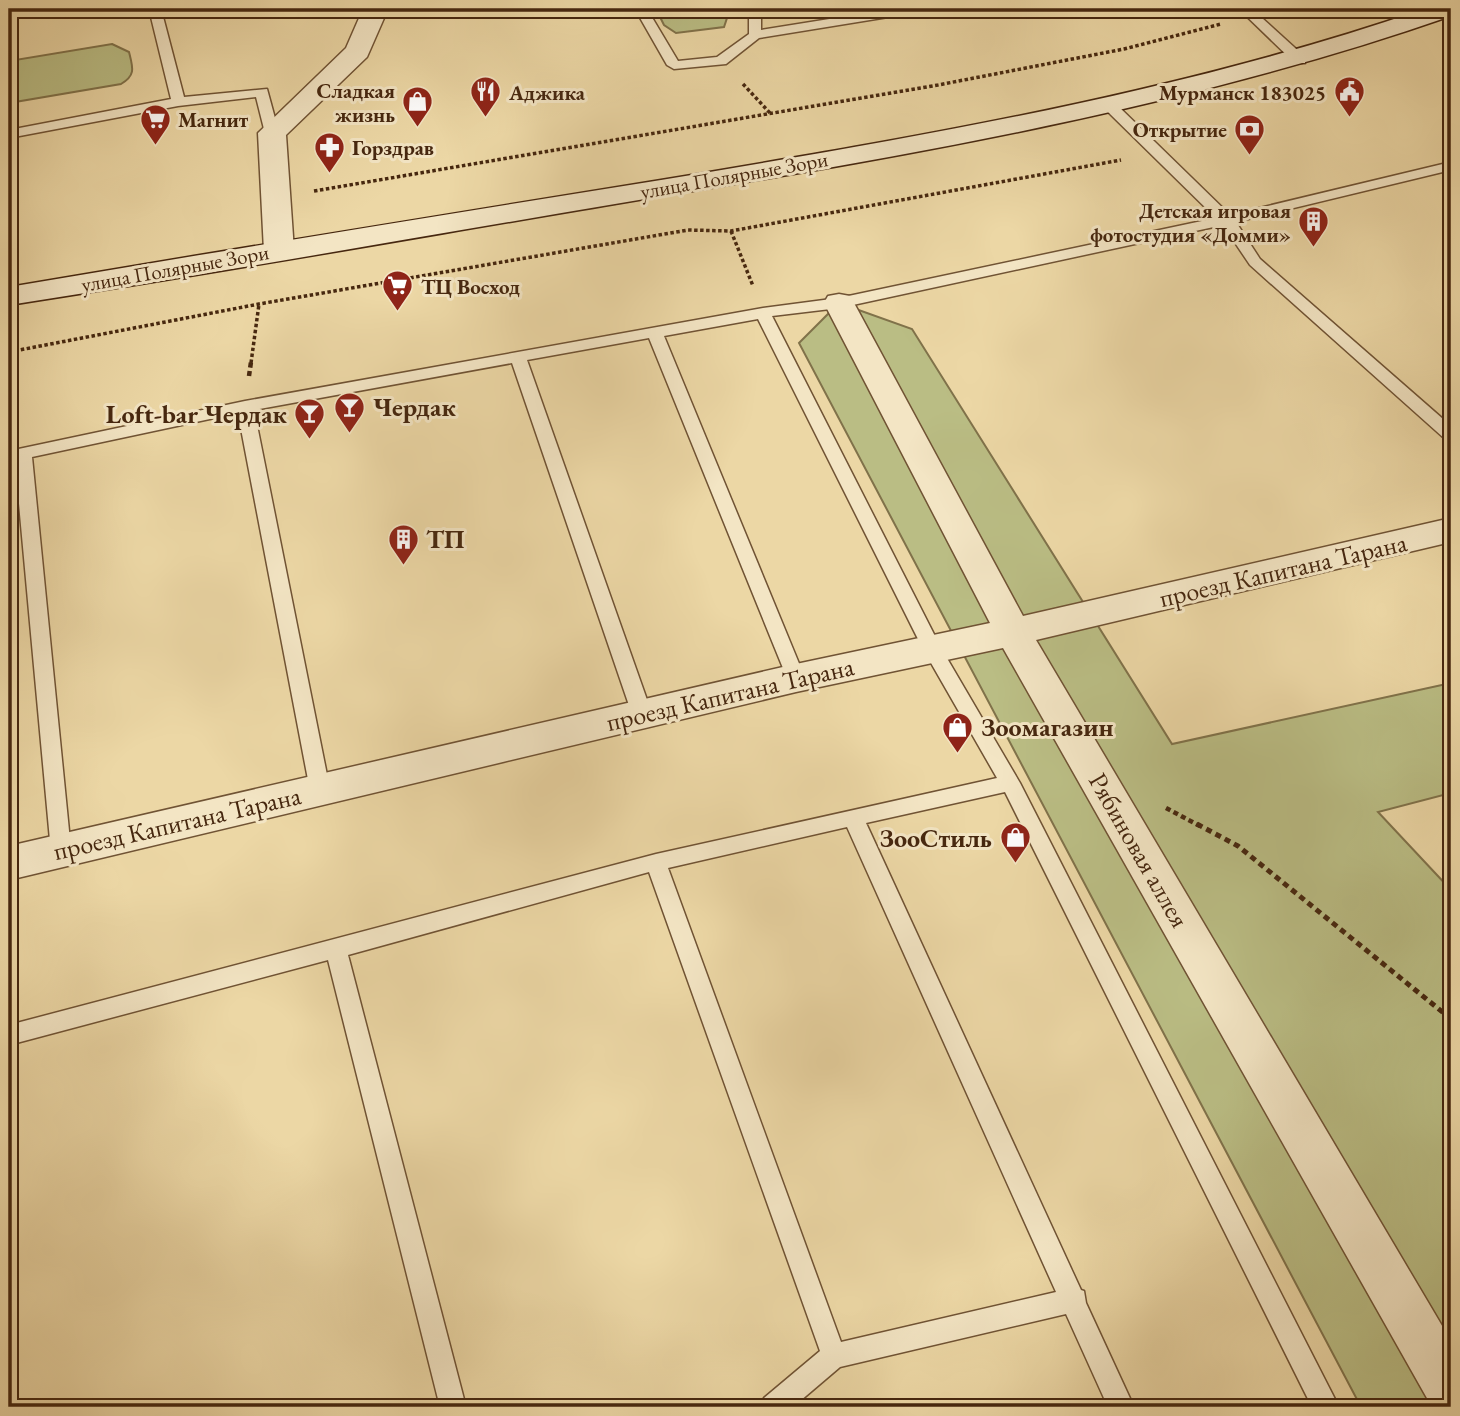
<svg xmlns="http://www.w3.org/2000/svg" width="1460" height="1416" viewBox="0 0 1460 1416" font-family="'EB Garamond',serif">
<rect width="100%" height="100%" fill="#ecd7a5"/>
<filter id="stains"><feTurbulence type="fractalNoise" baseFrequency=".00286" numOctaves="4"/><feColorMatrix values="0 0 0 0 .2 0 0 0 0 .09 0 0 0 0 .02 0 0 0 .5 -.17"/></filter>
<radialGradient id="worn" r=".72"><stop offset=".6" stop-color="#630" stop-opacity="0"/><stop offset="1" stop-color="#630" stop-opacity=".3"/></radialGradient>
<g fill="#babd84" stroke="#80724a" stroke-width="2">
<path d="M656,9H730L724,27L676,33L664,25Z"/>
<path d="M112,44L129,52C133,68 136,75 121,84L9,103V61Z"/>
<path d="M839,303L912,329L1172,744L1451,683V793L1378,812L1451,890V1407H1361L799,343Z"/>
</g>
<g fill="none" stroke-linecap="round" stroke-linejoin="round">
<defs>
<g id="lane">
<path d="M149,9H161L184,97L267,89L279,133L277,136L272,137L265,133L256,97L178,106L9,138V130L171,99Z"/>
<path d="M635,9H647L678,61L717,57L749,34V9H761V30L892,9H919L913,13L759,38L726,64L674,69L667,65Z"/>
<path d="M1239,9H1252L1305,57V63H1295Z"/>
<path d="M1112,104L1117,105L1230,215L1451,162V170L1236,222L1260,259L1451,426V440L1445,439L1250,265L1223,225L839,308L772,316L941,648L1020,783L1339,1407H1312L1005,792L866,823L1081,1290L1084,1291L1086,1303L1134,1407H1108L1066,1314L840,1367L793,1407H760L764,1398L820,1351L649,872L348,955L466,1407H440L328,960L9,1045V1025L656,854L997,778L923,649L758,319L664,336L805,678L803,683H789L787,678L649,338L527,360L652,714L649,719L642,721L635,719L632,714L512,363L254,410L330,790L327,796L320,798L313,796L310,790L238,413L32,457L71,851L68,857L61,859L54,857L51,851L15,460L9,461V451L245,401L763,308L839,298L1216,218L1107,111V105ZM847,827L1056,1292L841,1342L668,868Z"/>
</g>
<g id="street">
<path d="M363,9H388L367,57L286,135L294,251L290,257L279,260L268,257L264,251L258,133L346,48Z"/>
<path d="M839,294L850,296L854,303L1023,616L1451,518V542L1036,640L1451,1341V1407H1432L1003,648L796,692L9,880V846L796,664L990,623L824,303L828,296Z"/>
</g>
<path id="secondary" d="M1424,9H1451V16C1178,111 899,157 615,204C413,238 211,274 9,305V287C226,250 443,215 661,180C919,137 1176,94 1424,9Z"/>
</defs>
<use href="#lane" stroke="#705334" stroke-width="3"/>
<use href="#street" stroke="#705334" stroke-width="3"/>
<use href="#secondary" stroke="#46270f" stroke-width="3"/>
<g stroke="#46270f" stroke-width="3.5" stroke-dasharray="3.5 2.5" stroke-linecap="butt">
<path d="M743,84L770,113"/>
<path d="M314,191L938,85L1124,49L1221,24"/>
<path d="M731,231L753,286"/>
<path d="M9,352L259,304L688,230L731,231L1121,160"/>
<path d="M251,363L259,304"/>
</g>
<g stroke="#46270f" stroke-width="4.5" stroke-dasharray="5 3.5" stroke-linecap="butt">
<path d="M249,376L251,362"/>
<path d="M1166,808L1200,826"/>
</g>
<path stroke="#46270f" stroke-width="5" stroke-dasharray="6 4.5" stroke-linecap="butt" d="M1197,824L1238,846L1451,1019"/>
<use href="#lane" fill="#f3e5c4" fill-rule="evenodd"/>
<use href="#street" fill="#f3e5c4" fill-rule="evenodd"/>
<use href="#secondary" fill="#f3e5c4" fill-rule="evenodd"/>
</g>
<defs>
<symbol id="restaurant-pin" viewBox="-11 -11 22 30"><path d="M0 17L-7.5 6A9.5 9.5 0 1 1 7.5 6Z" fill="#8f2418" stroke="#f3e5c4"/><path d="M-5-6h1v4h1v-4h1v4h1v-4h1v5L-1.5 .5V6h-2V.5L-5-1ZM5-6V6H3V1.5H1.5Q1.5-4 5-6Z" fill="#fff"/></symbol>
<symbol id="civic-pin" viewBox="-11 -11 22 30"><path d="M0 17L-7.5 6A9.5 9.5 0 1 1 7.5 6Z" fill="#8f2418" stroke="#f3e5c4"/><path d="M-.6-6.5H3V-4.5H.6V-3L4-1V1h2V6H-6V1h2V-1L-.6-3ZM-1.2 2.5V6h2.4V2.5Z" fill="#fff"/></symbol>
<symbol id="shop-pin" viewBox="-11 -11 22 30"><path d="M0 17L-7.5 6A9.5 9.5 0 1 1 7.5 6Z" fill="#8f2418" stroke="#f3e5c4"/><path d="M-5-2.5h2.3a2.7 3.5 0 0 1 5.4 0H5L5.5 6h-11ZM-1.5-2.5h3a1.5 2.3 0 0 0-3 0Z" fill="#fff"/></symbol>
<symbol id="supermarket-pin" viewBox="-11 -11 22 30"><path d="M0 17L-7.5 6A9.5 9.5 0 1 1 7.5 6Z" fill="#8f2418" stroke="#f3e5c4"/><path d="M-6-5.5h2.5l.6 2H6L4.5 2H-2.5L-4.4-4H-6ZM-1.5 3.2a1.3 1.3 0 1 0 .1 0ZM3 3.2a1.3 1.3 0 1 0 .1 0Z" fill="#fff"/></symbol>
<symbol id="bank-pin" viewBox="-11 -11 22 30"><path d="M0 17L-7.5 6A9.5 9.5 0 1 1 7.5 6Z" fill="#8f2418" stroke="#f3e5c4"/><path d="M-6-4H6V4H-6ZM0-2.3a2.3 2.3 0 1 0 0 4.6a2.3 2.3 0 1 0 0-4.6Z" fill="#fff"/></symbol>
<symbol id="pharmacy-pin" viewBox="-11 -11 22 30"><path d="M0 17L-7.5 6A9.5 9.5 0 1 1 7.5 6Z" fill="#8f2418" stroke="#f3e5c4"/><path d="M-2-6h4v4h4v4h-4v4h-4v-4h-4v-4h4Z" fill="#fff"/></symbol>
<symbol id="building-pin" viewBox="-11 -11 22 30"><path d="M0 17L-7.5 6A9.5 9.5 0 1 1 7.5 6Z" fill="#8f2418" stroke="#f3e5c4"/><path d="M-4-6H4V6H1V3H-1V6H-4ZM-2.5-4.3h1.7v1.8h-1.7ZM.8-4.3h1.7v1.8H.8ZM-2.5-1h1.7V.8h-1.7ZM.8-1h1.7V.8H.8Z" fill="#fff"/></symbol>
<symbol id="bar-pin" viewBox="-11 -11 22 30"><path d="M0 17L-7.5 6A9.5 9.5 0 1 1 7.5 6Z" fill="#8f2418" stroke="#f3e5c4"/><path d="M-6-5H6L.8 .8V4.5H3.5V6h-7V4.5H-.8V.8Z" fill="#fff"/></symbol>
</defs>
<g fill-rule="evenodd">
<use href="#restaurant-pin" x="468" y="74" width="35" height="47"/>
<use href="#civic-pin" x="1332" y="74" width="35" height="47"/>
<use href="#shop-pin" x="400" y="84" width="35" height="47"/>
<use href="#supermarket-pin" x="138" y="102" width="35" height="47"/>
<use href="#bank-pin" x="1232" y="112" width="35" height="47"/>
<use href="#pharmacy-pin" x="312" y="130" width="35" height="47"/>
<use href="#building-pin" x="1296" y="204" width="35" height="47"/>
<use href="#supermarket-pin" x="380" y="268" width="35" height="47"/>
<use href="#bar-pin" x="332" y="390" width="35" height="47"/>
<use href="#bar-pin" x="292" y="396" width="35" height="47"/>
<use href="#building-pin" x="386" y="522" width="35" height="47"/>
<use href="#shop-pin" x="940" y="710" width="35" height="47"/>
<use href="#shop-pin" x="998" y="820" width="35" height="47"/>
</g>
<g text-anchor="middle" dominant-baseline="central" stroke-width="6" stroke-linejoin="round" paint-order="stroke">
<g font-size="21" font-weight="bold" fill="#46270f" stroke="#f3e5c4" text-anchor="end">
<text x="395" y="90">Сладкая<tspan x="395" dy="24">жизнь</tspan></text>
<text x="509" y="92" text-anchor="start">Аджика</text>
<text x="1326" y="92">Мурманск 183025</text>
<text x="178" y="119" text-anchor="start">Магнит</text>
<text x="1227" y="129">Открытие</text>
<text x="352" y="147" text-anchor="start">Горздрав</text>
<text x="1291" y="210">Детская игровая<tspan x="1291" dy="24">фотостудия «Домми»</tspan></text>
<text x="421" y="286" text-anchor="start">ТЦ Восход</text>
</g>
<g font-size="21" fill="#46270f" stroke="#f3e5c4">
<text transform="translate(734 175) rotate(-10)">улица Полярные Зори</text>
<text transform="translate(175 268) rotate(-10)">улица Полярные Зори</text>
</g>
<g font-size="26" font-weight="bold" fill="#46270f" stroke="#f3e5c4" text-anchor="start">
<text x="373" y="407">Чердак</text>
<text x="287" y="414" text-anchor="end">Loft-bar Чердак</text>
<text x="426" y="539">ТП</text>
<text x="981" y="727">Зоомагазин</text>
<text x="992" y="838" text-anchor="end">ЗооСтиль</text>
</g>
<g font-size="26" fill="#46270f" stroke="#f3e5c4">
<text transform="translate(1283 570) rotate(-13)">проезд Капитана Тарана</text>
<text transform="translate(730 694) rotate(-13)">проезд Капитана Тарана</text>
<text transform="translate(177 823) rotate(-13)">проезд Капитана Тарана</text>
<text transform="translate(1139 850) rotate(60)">Рябиновая аллея</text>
</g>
</g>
<rect width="1460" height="1416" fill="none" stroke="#ecd7a5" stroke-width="35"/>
<rect x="10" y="10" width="1439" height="1395" fill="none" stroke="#46270f" stroke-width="3.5"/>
<rect x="18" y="18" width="1425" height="1381" fill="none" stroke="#46270f" stroke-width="2"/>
<rect width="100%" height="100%" filter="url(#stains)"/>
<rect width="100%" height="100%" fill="url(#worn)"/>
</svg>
